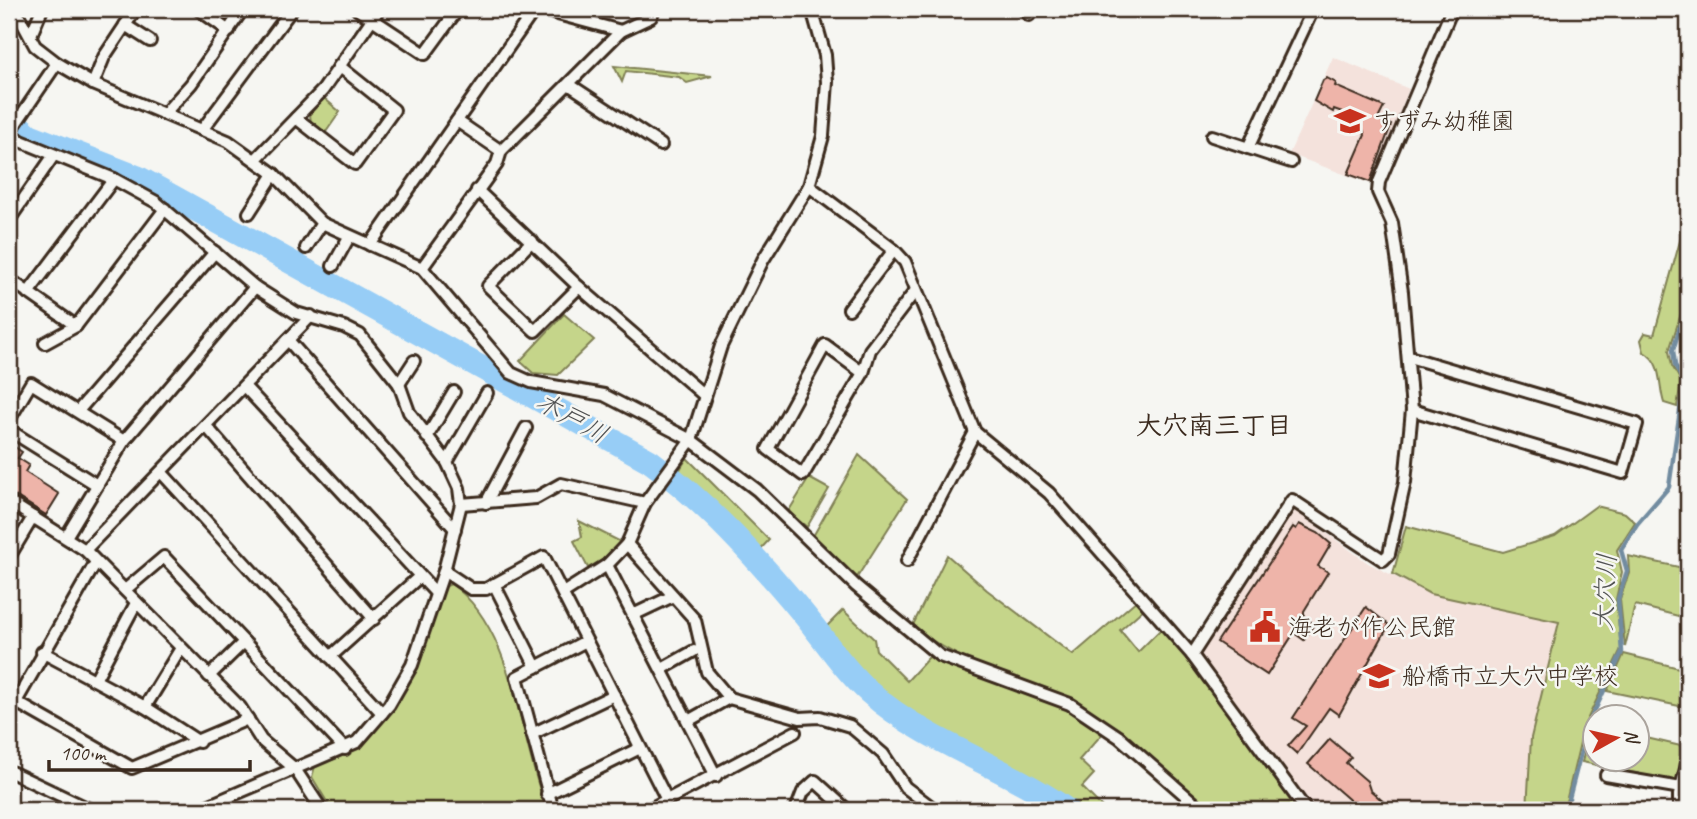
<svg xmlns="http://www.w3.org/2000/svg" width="1697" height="819" viewBox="0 0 1697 819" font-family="Caveat,'Klee One',sans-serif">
<rect width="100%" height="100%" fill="#f6f6f2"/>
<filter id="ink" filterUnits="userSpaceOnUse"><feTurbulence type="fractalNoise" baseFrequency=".0143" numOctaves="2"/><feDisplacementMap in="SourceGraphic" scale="14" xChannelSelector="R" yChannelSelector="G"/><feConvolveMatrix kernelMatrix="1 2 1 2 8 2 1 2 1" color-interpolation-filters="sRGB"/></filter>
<g filter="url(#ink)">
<g fill="#f4e2dc">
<path d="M1333,57L1409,89L1371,184L1289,154Z"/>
<path d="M1296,511L1368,563L1430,594L1559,622L1531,738L1527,810H1318L1295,787L1197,657L1289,512Z"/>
</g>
<g fill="#c5d58a" stroke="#808054" stroke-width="2">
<path d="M614,66L712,76L687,83L679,77L626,71L622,82Z"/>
<path d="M324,98L340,112L326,132L311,123L310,114Z"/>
<path d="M1688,212V292L1669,351L1672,366L1681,381L1677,407L1664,403C1658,385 1663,363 1644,352L1641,340L1645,333L1654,335Z"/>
<path d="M564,314L594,340L558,375L533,373L520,361Z"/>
<path d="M859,455L907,499L856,579L812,538Z"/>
<path d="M687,458L769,540L756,554L677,474Z"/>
<path d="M809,478L829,489L807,527L788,512Z"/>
<path d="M1596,506L1625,513L1635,522L1617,550L1622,572L1616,599L1621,649L1584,726L1564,810H1527L1531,738L1559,622L1430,594L1393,574L1406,526L1503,552L1555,536Z"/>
<path d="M579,521L621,542L601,561L588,568L574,541L582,537Z"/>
<path d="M947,555L987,590L1073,655L1138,599L1146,607L1120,630L1138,652L1163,627L1298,810H1209C1181,786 1153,754 1121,734C1054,692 976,673 912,627Z"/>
<path d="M1628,556L1688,569L1686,618L1635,605L1625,647L1620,599L1629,573Z"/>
<path d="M451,584C515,627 520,744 547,810H332L312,777L315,766C330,760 351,755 364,743C408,701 424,642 444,587Z"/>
<path d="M843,610L874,639L876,650L907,681L929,657L1069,708L1104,732L1079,760L1094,774L1082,787L1105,810H1079L921,719L872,685L826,627Z"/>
<path d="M1624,654L1687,670L1684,707L1607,691Z"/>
<path d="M1591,725L1595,726L1596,760H1638V736L1685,747L1678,782L1582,762Z"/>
</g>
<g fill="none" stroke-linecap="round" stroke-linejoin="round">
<path stroke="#728ca0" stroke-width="4.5" d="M1566,810L1588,725L1622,652L1618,599L1627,571L1621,550L1637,524L1669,487L1684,383L1675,365L1673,350L1688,300"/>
<path stroke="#97cdf6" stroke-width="24" d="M9,117L29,135L139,178L650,461C707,503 756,557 801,611C823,637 844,670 870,693C927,743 1005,766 1067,810"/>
</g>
<g fill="#eeb4a9" stroke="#3b2a1e" stroke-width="2">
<path d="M1327,78L1336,83L1335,86L1384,107L1378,119L1391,125L1370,182L1348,174L1365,135L1359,118L1334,109L1333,112L1314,101L1323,80Z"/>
<path d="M9,443L22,452L18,458L29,465L25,472L59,494L46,515L9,492Z"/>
<path d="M1299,524L1318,533L1331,544L1318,566L1328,572L1304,611V617L1314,624L1304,640L1294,633L1267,675L1217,642L1293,527L1296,529Z"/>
<path d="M1366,607L1389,625L1339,715L1329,708L1297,754L1288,746L1306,726L1293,718Z"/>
<path d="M1330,739L1351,757L1346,763L1367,781L1370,790L1393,810H1361L1308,764Z"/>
</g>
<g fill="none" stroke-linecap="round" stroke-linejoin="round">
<defs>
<g id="street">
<path d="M15,9L35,46L57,63L93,84L228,141L274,174L322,223L422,268L511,373L531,382L604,395L691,440L757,490L856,586L940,656L1070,704L1119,737L1202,810"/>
<path d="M198,9L229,31"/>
<path d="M357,9L425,54L458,9"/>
<path d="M539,9L621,31"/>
<path d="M1023,9L1029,15L1032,9"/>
<path d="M125,25L150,41"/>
<path d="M31,35L42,9"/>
<path d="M93,84L104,57L136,9"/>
<path d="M570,85L661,145"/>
<path d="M165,113L191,84L243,9"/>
<path d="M296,118L355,164L394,110L339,66"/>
<path d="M457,121L501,151"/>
<path d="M9,129L14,126L57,63"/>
<path d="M202,130L292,9"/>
<path d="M9,132L21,141L114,179L156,202L255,287L296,313L344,327L360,335L399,384L409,412L447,462L459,488L461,504L444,571L412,665L389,705L357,742L198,810"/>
<path d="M1212,136L1291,162"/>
<path d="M1248,148L1313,9"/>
<path d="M256,159L323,90L379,9"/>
<path d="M809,186L894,250L905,262L975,432L1049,493L1192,655"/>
<path d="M477,190L579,287L705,396"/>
<path d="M249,213L274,174"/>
<path d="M9,220L54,155"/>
<path d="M532,241L488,286L535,331L579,287"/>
<path d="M370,245L535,9"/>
<path d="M306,248L322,223"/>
<path d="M333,266L349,237"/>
<path d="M422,268L497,164L501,151L621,31L651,17L654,9"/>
<path d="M9,279L76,326"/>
<path d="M28,293L114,179"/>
<path d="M849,309L894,250"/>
<path d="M288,340L455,529"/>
<path d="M45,343L76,326L165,209"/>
<path d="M1409,357L1637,424L1623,473L1412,410"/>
<path d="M863,373L825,345L768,449L803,475L863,373L870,350L916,290"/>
<path d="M399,384L414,361"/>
<path d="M244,386L435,592"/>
<path d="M78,411L215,252"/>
<path d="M9,420L31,383L124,441"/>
<path d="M206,426L374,619"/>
<path d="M9,430L97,485"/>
<path d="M427,437L454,392"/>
<path d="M447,462L487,393"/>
<path d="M162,473L382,713"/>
<path d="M9,502L85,550L240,707L261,740L295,769L322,810"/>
<path d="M486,503L526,428"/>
<path d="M461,504L536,498L561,484L645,503"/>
<path d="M66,537L124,441L255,287"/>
<path d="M627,544L695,620L707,672L729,698L800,718L820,717L850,726L883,754L905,787L934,809L944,810"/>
<path d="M85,550L311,316"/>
<path d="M9,557L33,517"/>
<path d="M907,561L975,432"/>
<path d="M607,565L716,776"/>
<path d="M444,571L471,589H486L544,557L667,800"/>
<path d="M494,584L536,667"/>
<path d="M125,590L164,557L345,749"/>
<path d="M563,593L607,565L627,544L645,503L691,440L721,346L763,260L809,186L823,136L827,82L825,55L812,9"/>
<path d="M633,615L673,596"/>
<path d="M42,652L145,707L199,742"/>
<path d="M330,657L419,577"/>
<path d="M662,669L694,651"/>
<path d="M209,676L244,642"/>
<path d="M95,680L136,603"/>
<path d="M16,702L132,768L248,719"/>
<path d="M145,707L181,648"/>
<path d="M9,714L96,562"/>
<path d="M688,721L729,698"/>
<path d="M532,734L614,695"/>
<path d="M9,771L91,810"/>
<path d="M1606,775L1681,788"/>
<path d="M547,794L640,748"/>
<path d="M553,810L517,677L586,641"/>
<path d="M648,810L795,732"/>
<path d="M796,810L803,792L815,781L847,810"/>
<path d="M1306,810L1192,655L1292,500L1383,560L1389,554L1405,482L1412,410L1402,292L1392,223L1378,192L1379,182L1452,9"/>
<path d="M1679,810V795L1688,761"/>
</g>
</defs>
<use href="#street" stroke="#3b2a1e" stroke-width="16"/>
<use href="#street" stroke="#f6f6f2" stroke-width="10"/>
</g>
</g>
<defs>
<symbol id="school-bare" viewBox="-9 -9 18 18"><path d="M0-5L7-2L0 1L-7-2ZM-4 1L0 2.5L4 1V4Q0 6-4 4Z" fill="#c8321e" stroke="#f6f6f2" stroke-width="2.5" paint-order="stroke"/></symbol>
<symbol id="civic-bare" viewBox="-9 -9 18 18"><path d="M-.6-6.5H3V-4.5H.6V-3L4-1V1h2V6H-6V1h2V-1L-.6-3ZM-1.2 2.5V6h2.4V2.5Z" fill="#c8321e" stroke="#f6f6f2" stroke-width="2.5" paint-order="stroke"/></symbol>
</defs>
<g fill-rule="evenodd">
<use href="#school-bare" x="1328" y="99" width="44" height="44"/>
<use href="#civic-bare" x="1243" y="605" width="44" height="44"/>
<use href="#school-bare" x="1357" y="654" width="44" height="44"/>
</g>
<g text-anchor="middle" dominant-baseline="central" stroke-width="5" stroke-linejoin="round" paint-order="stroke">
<g font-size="24" fill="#3b2a1e" stroke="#f6f6f2" text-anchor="start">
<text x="1373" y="121">すずみ幼稚園</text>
<text x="1288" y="627">海老が作公民館</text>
<text x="1402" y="676">船橋市立大穴中学校</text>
</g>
<g font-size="26" font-style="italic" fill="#525354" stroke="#f6f6f2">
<text transform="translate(572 418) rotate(29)">木戸川</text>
<text transform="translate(1605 592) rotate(-87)">大穴川</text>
</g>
<g font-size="26" font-weight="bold" fill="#3b2a1e" stroke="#f6f6f2">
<text x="1214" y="425">大穴南三丁目</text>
</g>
</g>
<rect width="1697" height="819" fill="none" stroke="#f6f6f2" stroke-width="35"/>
<rect x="18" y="18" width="1662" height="784" fill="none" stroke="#3b2a1e" stroke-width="2.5" filter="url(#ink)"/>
<g transform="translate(1616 738) rotate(82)"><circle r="33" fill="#f6f6f2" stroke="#aba49d" stroke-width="2"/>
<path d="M0-5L12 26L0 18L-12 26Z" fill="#c8321e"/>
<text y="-10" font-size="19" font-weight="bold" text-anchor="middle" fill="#3b2a1e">N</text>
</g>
<path d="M49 760v10h201v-10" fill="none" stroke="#3b2a1e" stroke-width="3.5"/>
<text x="60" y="760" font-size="21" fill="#3b2a1e" stroke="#f6f6f2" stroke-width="5" paint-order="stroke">100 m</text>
</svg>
